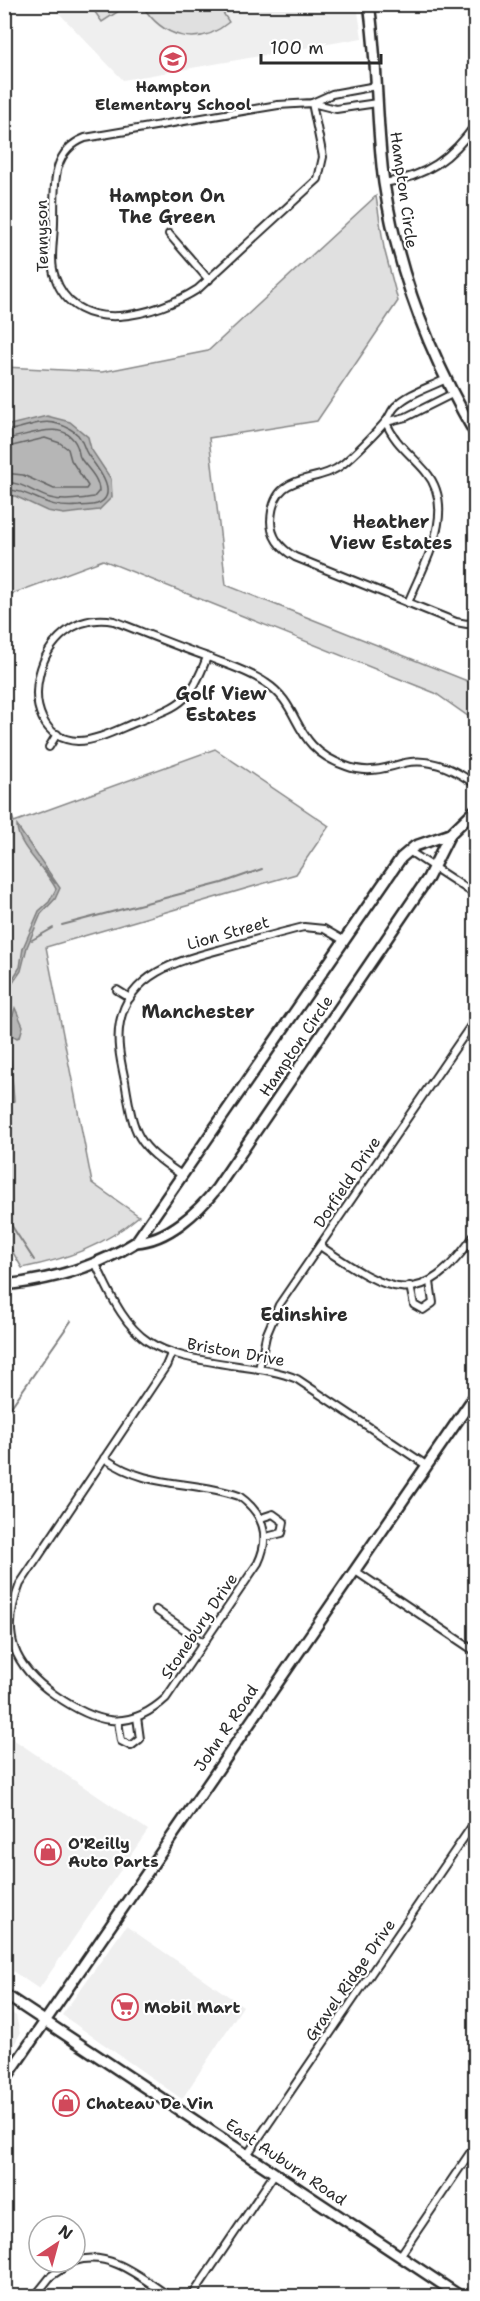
<svg xmlns="http://www.w3.org/2000/svg" width="480" height="2301" viewBox="0 0 480 2301" font-family="'Shantell Sans',sans-serif">
<rect width="100%" height="100%" fill="#fff"/>
<filter id="ink" filterUnits="userSpaceOnUse"><feTurbulence type="fractalNoise" baseFrequency=".0167" numOctaves="2"/><feDisplacementMap in="SourceGraphic" scale="12" xChannelSelector="R" yChannelSelector="G"/><feConvolveMatrix kernelMatrix="1 2 1 2 8 2 1 2 1" color-interpolation-filters="sRGB"/></filter>
<g filter="url(#ink)">
<g fill="#efefef">
<path d="M55,5H357L362,38L123,80L56,10Z"/>
<path d="M4,1733L148,1830L39,1989L5,1966Z"/>
<path d="M126,1926L243,2006L182,2099L62,2015Z"/>
<path d="M5,2008L16,2016L20,2034L5,2060Z"/>
</g>
<g fill="#e0e0e0" stroke="#868686" stroke-width="1.5">
<path d="M90,5H128L102,22Z"/>
<path d="M142,5H218L229,22C197,49 162,37 142,5Z"/>
<path d="M376,196L384,248L398,301L317,421L209,438L226,585L475,684V721L435,693L103,560L9,595L5,611V367L102,372L208,351Z"/>
<path d="M215,749L329,826L296,874L46,947L92,1183L139,1216C104,1246 67,1259 22,1268L5,1239V796L14,822Z"/>
</g>
<g fill="#b6b6b6" stroke="#7e7e7e" stroke-width="1.5">
<path d="M47,416L70,422L88,437L91,449L111,479L112,497L99,510L64,514L47,511L15,496H5V426Z"/>
<path d="M17,826L60,888L55,899L41,914L27,947L21,971L12,984L10,1014L13,1015L15,1008L23,1026L20,1037L17,1038L12,1035L9,1040L14,1101L5,1108L4,1007L8,1006L9,985L20,967L23,948L39,911L49,902L56,889C48,871 17,846 17,826Z"/>
</g>
<g fill="none" stroke-linecap="round" stroke-linejoin="round">
<g stroke="#636363" stroke-width="1.5">
<path d="M4,431C23,430 39,418 58,424C65,426 73,430 78,435C84,442 83,448 88,455C96,466 121,495 97,504C91,506 85,505 79,506C42,510 33,489 4,490"/>
<path d="M4,439C25,438 64,416 77,446C79,450 78,455 81,459C88,469 99,478 99,491L94,497C80,499 64,502 50,498C33,493 23,482 4,482"/>
<path d="M4,448L45,438L60,443L68,449L71,460L88,486L86,489H54L23,475L4,473"/>
</g>
<g stroke="#7e7e7e" stroke-width="2">
<path d="M44,869L55,883"/>
<path d="M62,925L222,883L262,869"/>
<path d="M32,940L53,928"/>
<path d="M4,1214L34,1260"/>
<path d="M4,1417L71,1321"/>
</g>
<defs>
<g id="street">
<path d="M312,103L323,157L318,179L198,289C157,315 76,339 55,277C49,261 54,239 54,222C55,190 49,152 85,138L278,105L312,103L336,109L377,103"/>
<path d="M312,103L332,94L376,86"/>
<path d="M384,183C426,177 452,158 476,124"/>
<path d="M169,234L209,280"/>
<path d="M444,380C428,388 409,393 396,406C391,410 390,417 386,421C377,432 354,455 343,464C316,486 273,469 271,521C271,537 281,549 295,557L456,622L467,624L476,622"/>
<path d="M386,422C394,443 412,455 426,472C458,511 424,563 408,603"/>
<path d="M386,422L406,417L452,394"/>
<path d="M207,657C189,705 180,705 134,723C117,730 96,741 78,741C8,738 33,606 114,621C145,633 176,646 208,657C227,665 249,671 266,683C303,707 291,747 346,766C367,774 383,769 404,763C430,757 455,769 476,785"/>
<path d="M49,747L57,734"/>
<path d="M409,851L476,895"/>
<path d="M117,990L130,998"/>
<path d="M183,1176C136,1144 134,1137 125,1081C121,1062 116,1042 120,1022C130,970 186,959 229,947C254,940 279,933 304,927L324,929L343,940"/>
<path d="M320,1246C390,1293 420,1314 476,1233"/>
<path d="M96,1264C133,1347 150,1353 238,1366C259,1369 278,1371 297,1379L426,1465"/>
<path d="M410,1286L414,1305L423,1310L433,1303L430,1282"/>
<path d="M259,1369L266,1336L279,1305L476,1018"/>
<path d="M104,1458C150,1490 190,1479 239,1496C263,1513 271,1536 258,1563L166,1698C127,1734 94,1722 55,1695C13,1666 0,1634 20,1584L166,1366L171,1354"/>
<path d="M261,1518L273,1514L284,1522L282,1533L266,1537"/>
<path d="M354,1570L476,1652"/>
<path d="M156,1610L204,1643"/>
<path d="M118,1721L121,1741L131,1746L140,1739L137,1717"/>
<path d="M247,2155L476,1820"/>
<path d="M400,2256L476,2144"/>
<path d="M75,2261C111,2250 141,2278 169,2296"/>
<path d="M35,2296L51,2276L72,2262"/>
<path d="M192,2296L275,2173"/>
</g>
<g id="secondary">
<path d="M369,4C378,63 376,124 384,183C398,274 429,355 476,435"/>
<path d="M136,1242C168,1240 198,1212 217,1188L428,878L450,834L476,809"/>
<path d="M4,1285C52,1280 95,1268 136,1242L401,858L415,846L450,834"/>
<path d="M4,1994L460,2296"/>
<path d="M4,2081L476,1394"/>
</g>
</defs>
<use href="#street" stroke="#2b2b2b" stroke-width="10"/>
<use href="#secondary" stroke="#2b2b2b" stroke-width="14"/>
<use href="#street" stroke="#fff" stroke-width="6"/>
<use href="#secondary" stroke="#fff" stroke-width="9"/>
</g>
</g>
<defs>
<symbol id="school-ring" viewBox="-11 -11 22 22"><circle r="9.5" fill="#fff" stroke="#d1495b" stroke-width="1.5"/><path d="M0-5L7-2L0 1L-7-2ZM-4 1L0 2.5L4 1V4Q0 6-4 4Z" fill="#d1495b"/></symbol>
<symbol id="shop-ring" viewBox="-11 -11 22 22"><circle r="9.5" fill="#fff" stroke="#d1495b" stroke-width="1.5"/><path d="M-5-2.5h2.3a2.7 3.5 0 0 1 5.4 0H5L5.5 6h-11ZM-1.5-2.5h3a1.5 2.3 0 0 0-3 0Z" fill="#d1495b"/></symbol>
<symbol id="supermarket-ring" viewBox="-11 -11 22 22"><circle r="9.5" fill="#fff" stroke="#d1495b" stroke-width="1.5"/><path d="M-6-5.5h2.5l.6 2H6L4.5 2H-2.5L-4.4-4H-6ZM-1.5 3.2a1.3 1.3 0 1 0 .1 0ZM3 3.2a1.3 1.3 0 1 0 .1 0Z" fill="#d1495b"/></symbol>
</defs>
<g fill-rule="evenodd">
<use href="#school-ring" x="158" y="44" width="30" height="30"/>
<use href="#shop-ring" x="33" y="1837" width="30" height="30"/>
<use href="#supermarket-ring" x="110" y="1992" width="30" height="30"/>
<use href="#shop-ring" x="51" y="2088" width="30" height="30"/>
</g>
<g text-anchor="middle" dominant-baseline="central" stroke-width="4.5" stroke-linejoin="round" paint-order="stroke">
<g font-size="16" font-weight="bold" fill="#2b2b2b" stroke="#fff" text-anchor="start">
<text x="173" y="86" text-anchor="middle">Hampton<tspan x="173" dy="18">Elementary School</tspan></text>
<text x="68" y="1843">O'Reilly<tspan x="68" dy="18">Auto Parts</tspan></text>
<text x="144" y="2007">Mobil Mart</text>
<text x="86" y="2103">Chateau De Vin</text>
</g>
<g font-size="16" fill="#2b2b2b" stroke="#fff">
<text transform="translate(404 190) rotate(82)">Hampton Circle</text>
<text transform="translate(42 236) rotate(-91)">Tennyson</text>
<text transform="translate(228 933) rotate(-16)">Lion Street</text>
<text transform="translate(296 1046) rotate(-56)">Hampton Circle</text>
<text transform="translate(347 1182) rotate(-56)">Dorfield Drive</text>
<text transform="translate(236 1352) rotate(10)">Briston Drive</text>
<text transform="translate(199 1626) rotate(-56)">Stonebury Drive</text>
<text transform="translate(226 1728) rotate(-56)">John R Road</text>
<text transform="translate(350 1980) rotate(-55)">Gravel Ridge Drive</text>
<text transform="translate(286 2162) rotate(34)">East Auburn Road</text>
</g>
<g font-size="18" font-weight="bold" fill="#2b2b2b" stroke="#fff">
<text x="167" y="196">Hampton On<tspan x="167" dy="21">The Green</tspan></text>
<text x="391" y="522">Heather<tspan x="391" dy="21">View Estates</tspan></text>
<text x="221" y="694">Golf View<tspan x="221" dy="21">Estates</tspan></text>
<text x="198" y="1012">Manchester</text>
<text x="304" y="1315">Edinshire</text>
</g>
</g>
<rect width="480" height="2301" fill="none" stroke="#fff" stroke-width="24"/>
<rect x="12" y="12" width="456" height="2277" fill="none" stroke="#2b2b2b" stroke-width="2" filter="url(#ink)"/>
<g transform="translate(57 2244) rotate(36)"><circle r="28" fill="#ffffff" stroke="#aaaaaa" stroke-width="1.5"/>
<path d="M0-4.5L10 22L0 15L-10 22Z" fill="#d1495b"/>
<text y="-9" font-size="16" font-weight="bold" text-anchor="middle" fill="#2b2b2b">N</text>
</g>
<path d="M261 54v9h120v-9" fill="none" stroke="#2b2b2b" stroke-width="3"/>
<text x="270" y="54" font-size="18" fill="#2b2b2b" stroke="#ffffff" stroke-width="4.5" paint-order="stroke">100 m</text>
</svg>
